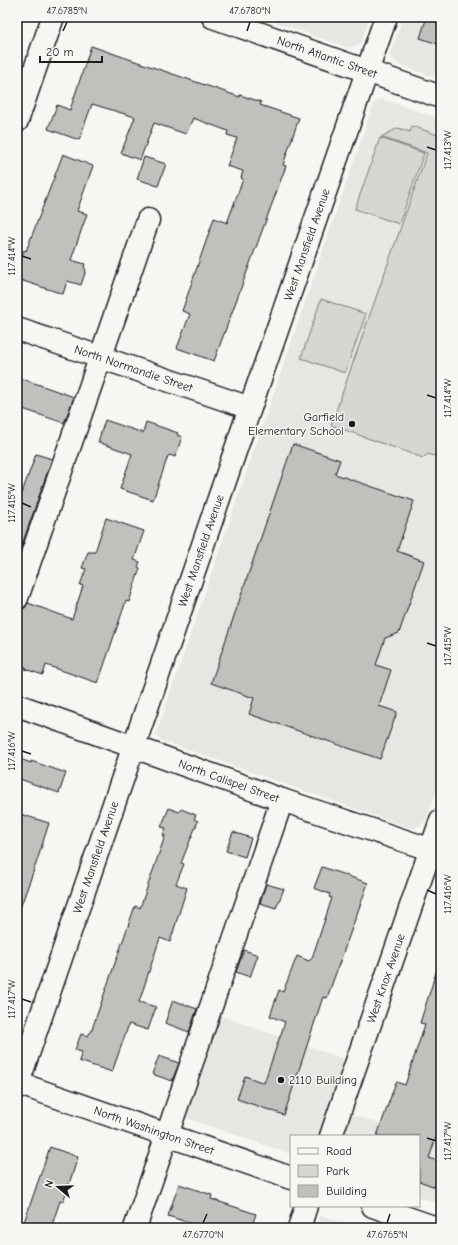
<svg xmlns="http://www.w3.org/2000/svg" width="458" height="1245" viewBox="0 0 458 1245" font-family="'Comic Neue',sans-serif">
<rect width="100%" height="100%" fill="#f6f6f2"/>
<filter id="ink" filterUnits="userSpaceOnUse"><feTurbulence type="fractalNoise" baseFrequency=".025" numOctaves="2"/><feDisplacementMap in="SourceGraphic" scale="8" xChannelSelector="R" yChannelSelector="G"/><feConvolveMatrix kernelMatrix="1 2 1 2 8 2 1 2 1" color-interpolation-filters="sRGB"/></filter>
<g filter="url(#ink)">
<g fill="#e6e6e2">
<path d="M261,17H370L362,41L359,45L349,48Z"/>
<path d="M403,17H441V79L399,65L393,59L390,54L391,51Z"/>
<path d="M382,99L441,119V778L426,821L418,827L410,828L166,742L158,738L156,734L374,103Z"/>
<path d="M215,1014L344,1059L328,1106L415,1136H291V1154L180,1116Z"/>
<path d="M419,1137L441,1145V1205L419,1197Z"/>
<path d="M320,1215L357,1228H315Z"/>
</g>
<g fill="#d6d6d2" stroke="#797977">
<path d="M412,126L441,136V458L428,454L423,458L331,425L427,153L381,137L398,128L410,132Z"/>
<path d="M380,138L424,153L399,224L355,209Z"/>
<path d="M321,299L366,314L345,373L301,358Z"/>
</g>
<g fill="#c0c0bd" stroke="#1c1c1c">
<path d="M427,17H441V45L420,38Z"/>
<path d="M91,46L240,97V95L261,102L260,105L299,118L283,165L286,166L214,361L177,348L190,314L182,311L214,218L227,223L243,179L241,178L243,171L227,166L237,138L227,135L228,131L193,118L186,134L154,123L140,160L121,153L135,117L92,104L79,140L48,129L57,105L70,110Z"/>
<path d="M63,154L93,166L77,211L87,214L71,260L85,264L84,267L86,270L81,285L67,281L63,294L17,279V272L24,250L26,251Z"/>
<path d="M144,157L166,164L158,186L137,179Z"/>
<path d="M17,377L74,397L64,423L17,407Z"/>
<path d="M105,420L143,433L146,422L178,433L177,435L182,437L175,457L170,455L168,456L153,500L120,489L132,454L98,442Z"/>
<path d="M293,444L340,460L335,474L414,501L397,551L424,561L399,633L385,638L376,665L391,670L379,706L397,712L380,759L249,714L254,698L211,683Z"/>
<path d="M36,454L52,459L17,559V506Z"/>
<path d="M106,518L144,531L134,560L140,562L138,567L140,568L129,602L126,601L98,683L46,665L43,675L25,669L26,667L17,664V610L25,608L28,603L72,619L83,586L80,585L86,569L82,568L88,552H95Z"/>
<path d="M17,758L31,763V761L66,773L59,793L17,778Z"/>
<path d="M169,808L179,812L181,809L196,815L194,819L198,821L181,863L184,864L176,884L187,888L170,942L160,938L139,1002L156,1007L148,1030L129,1024L112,1072L79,1061L82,1052L75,1050L81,1034L88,1036L92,1029L135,906L140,908L165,836L163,835L166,828L161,827Z"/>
<path d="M17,813L49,823L36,864L19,911H17Z"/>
<path d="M233,832L251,838L245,857L226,851Z"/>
<path d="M322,867L368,883L327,998L323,997L284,1115L237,1099L245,1076L264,1083L285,1022L270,1016L279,990L283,992L297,956L309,961L312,958L332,898L329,897L330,894L314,888Z"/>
<path d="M266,884L284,889L276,908L260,903Z"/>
<path d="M244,950L258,955L250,977L236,972Z"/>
<path d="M437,969H441V1123L429,1158L441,1162V1189L419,1181V1136H377L396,1082L405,1085L425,1024L420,1023Z"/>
<path d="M173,1000L197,1009L189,1032L165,1023Z"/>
<path d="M159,1056L179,1063L172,1081L152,1074Z"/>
<path d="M50,1147L78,1157L63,1202L60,1201L51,1228H22Z"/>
<path d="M179,1184L212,1195L211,1199L256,1214L251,1228H205L168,1216Z"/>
</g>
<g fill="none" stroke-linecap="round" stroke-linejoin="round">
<defs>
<g id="minor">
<path id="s1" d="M213,17L441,97"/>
<path d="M17,121L53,17"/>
<path id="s2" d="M17,329L250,408"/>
<path d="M17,598L148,220"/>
<path id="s3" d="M17,705L282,800L441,853"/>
<path id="s4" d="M17,1086L250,408L386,17"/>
<path id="s5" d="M331,1136L441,820"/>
<path d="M135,1228L282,800"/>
<path d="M299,1228L306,1206"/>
</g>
<g id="major">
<path id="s6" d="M17,1083L291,1178"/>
<path d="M373,1206L436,1228"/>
</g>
</defs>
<use href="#minor" stroke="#1c1c1c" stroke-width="25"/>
<use href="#major" stroke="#1c1c1c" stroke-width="25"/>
<use href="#minor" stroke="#f6f6f2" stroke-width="22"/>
<use href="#major" stroke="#f6f6f2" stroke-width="22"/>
</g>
</g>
<path fill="none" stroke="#1c1c1c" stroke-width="1.5" d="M63,31L67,22M247,31L250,22M427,147L436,150M22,256L31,259M427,395L436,398M22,503L31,507M427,643L436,646M22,751L31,754M427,890L436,894M22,999L31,1002M427,1138L436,1141M203,1223L207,1214M387,1223L390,1214"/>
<g fill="#1c1c1c" stroke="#f6f6f2" stroke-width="1.5">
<circle cx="352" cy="424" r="4"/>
<circle cx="281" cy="1080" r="4"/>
</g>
<g text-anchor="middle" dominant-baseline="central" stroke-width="3" stroke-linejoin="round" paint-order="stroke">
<g font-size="12" fill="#1c1c1c" stroke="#f6f6f2">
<text stroke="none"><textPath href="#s1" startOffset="121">North Atlantic Street</textPath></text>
<text stroke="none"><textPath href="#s4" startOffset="890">West Mansfield Avenue</textPath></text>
<text stroke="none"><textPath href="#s2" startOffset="123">North Normandie Street</textPath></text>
<text stroke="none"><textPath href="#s4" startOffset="566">West Mansfield Avenue</textPath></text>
<text stroke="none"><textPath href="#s3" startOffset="225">North Calispel Street</textPath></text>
<text stroke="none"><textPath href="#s4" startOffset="242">West Mansfield Avenue</textPath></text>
<text stroke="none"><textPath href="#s5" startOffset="167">West Knox Avenue</textPath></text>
<text stroke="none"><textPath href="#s6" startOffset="145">North Washington Street</textPath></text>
</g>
<g font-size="12" fill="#1c1c1c" stroke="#f6f6f2" text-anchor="end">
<text x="344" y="417">Garfield<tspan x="344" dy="14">Elementary School</tspan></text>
<text x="289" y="1080" text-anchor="start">2110 Building</text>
</g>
</g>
<rect width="458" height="1245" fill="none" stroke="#f6f6f2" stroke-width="44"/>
<rect x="290" y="1135" width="130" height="72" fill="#f6f6f2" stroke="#9f9f9c"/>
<rect x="298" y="1148" width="20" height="6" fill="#f6f6f2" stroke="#9f9f9c"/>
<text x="326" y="1155" font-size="12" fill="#1c1c1c">Road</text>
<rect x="298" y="1165" width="20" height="12" fill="#d6d6d2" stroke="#9f9f9c"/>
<text x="326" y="1175" font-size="12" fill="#1c1c1c">Park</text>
<rect x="298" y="1185" width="20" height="12" fill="#c0c0bd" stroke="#9f9f9c"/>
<text x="326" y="1195" font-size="12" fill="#1c1c1c">Building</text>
<g transform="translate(58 1187) rotate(289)" stroke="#f6f6f2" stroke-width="3" paint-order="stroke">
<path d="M0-3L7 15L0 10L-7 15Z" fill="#1c1c1c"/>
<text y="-6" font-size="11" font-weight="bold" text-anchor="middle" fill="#1c1c1c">N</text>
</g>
<path d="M40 56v6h62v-6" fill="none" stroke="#1c1c1c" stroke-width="2"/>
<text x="46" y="56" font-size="12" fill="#1c1c1c" stroke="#f6f6f2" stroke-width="3" paint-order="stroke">20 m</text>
<rect x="22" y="22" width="414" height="1201" fill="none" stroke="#1c1c1c" stroke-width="1.5"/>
<g font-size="10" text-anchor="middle" fill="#1c1c1c">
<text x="67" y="14">47.6785°N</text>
<text x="250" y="14">47.6780°N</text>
<text transform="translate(447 150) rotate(-90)" y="4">117.413°W</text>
<text transform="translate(11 256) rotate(-90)" y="4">117.414°W</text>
<text transform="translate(447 398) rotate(-90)" y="4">117.414°W</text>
<text transform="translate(11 503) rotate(-90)" y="4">117.415°W</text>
<text transform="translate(447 646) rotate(-90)" y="4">117.415°W</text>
<text transform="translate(11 751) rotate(-90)" y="4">117.416°W</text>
<text transform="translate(447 894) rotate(-90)" y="4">117.416°W</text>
<text transform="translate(11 999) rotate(-90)" y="4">117.417°W</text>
<text transform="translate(447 1141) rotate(-90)" y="4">117.417°W</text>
<text x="203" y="1238">47.6770°N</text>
<text x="387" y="1238">47.6765°N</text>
</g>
</svg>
